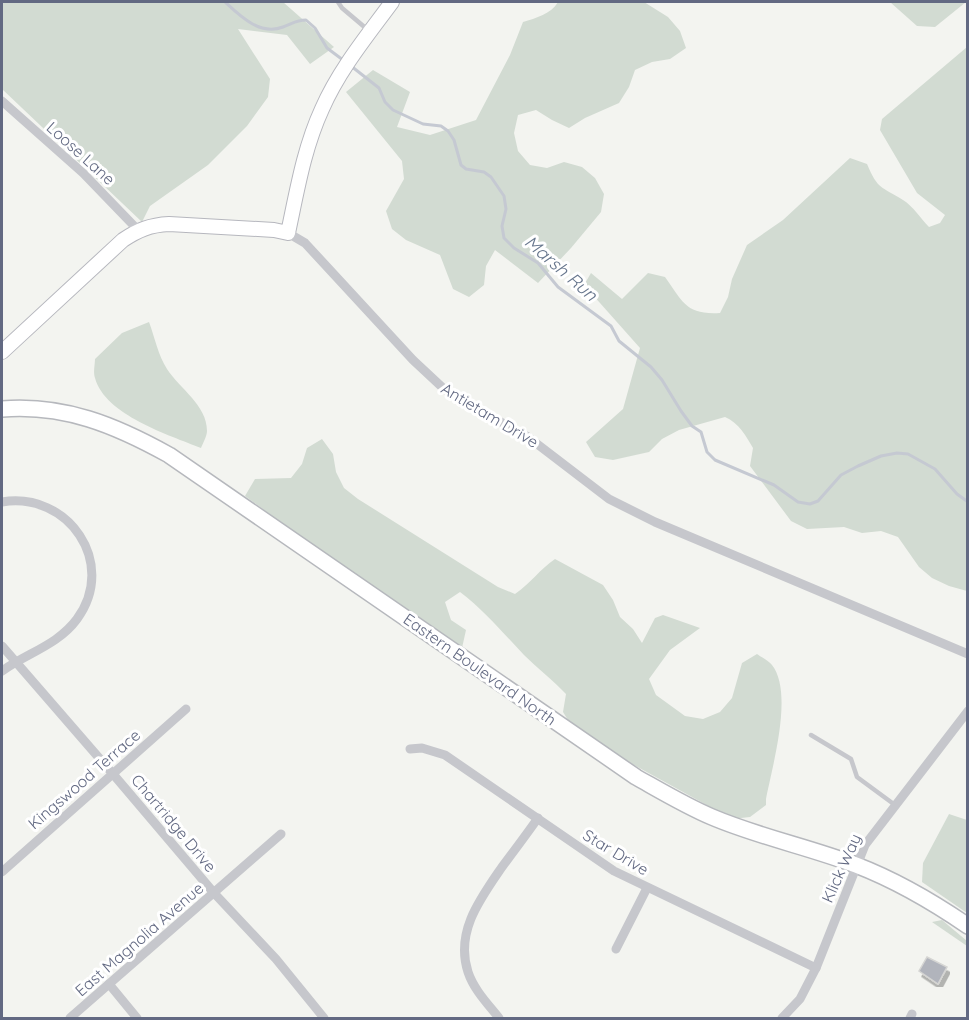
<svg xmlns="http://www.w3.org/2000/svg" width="969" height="1020" viewBox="0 0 969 1020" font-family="Quicksand,sans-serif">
<defs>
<filter id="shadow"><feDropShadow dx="3" dy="5.5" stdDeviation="0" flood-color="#0004"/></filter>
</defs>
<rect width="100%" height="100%" fill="#f3f4f0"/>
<g fill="#d2dbd2">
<path d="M2,2H283L334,47L310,64L287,35L238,29L270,79L268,97L247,126L208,165L150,206L142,222L2,89Z"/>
<path d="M558,2H644L668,17L680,31L686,48L670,59L652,62L635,70L629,87L619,103L585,118L569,128L552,120L536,110L518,115L514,133L518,151L530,165L547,168L564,162L582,167L595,178L604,194L601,212L571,248L538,283L495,250L486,266L484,285L469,297L453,289L440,255L406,240L392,229L386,211L404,179L402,161L346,92L373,70L410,92L397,127L430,135L476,120L510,55L523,22C536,18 551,14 558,2Z"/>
<path d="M890,2H966L935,27L917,26Z"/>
<path d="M967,47V591L949,586L932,578L919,567L898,537L881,531L862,533L844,527L807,529L791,521L750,466L753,448C746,436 739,423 725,417L679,430L662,439L649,452L613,460L595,457L586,442L623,409L640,348L584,285L591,273L622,299L648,273L665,277C683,302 686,315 720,313L728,297L732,279L747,245L783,220L850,158L867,164C878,190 881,186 903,200C913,206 921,219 929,227L940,223L945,215L917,193L880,130L882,119Z"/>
<path d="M149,322C155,338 158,355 167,369C180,389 207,405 207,431C207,436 203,443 201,448C169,435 105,415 95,378C93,372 95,364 95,359L122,333Z"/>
<path d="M322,439L333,454L336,472L344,488L358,499L498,587L515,594C531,583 540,569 555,559L603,585L613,600L620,617L633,629L642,643L655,618L663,615L700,628L670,650L649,679L656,695L685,716L703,719L720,712L732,698L742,663L757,654C761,657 769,661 772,665C794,693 772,767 766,799V805L750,817L732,819L576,733L563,712L566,694C553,680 538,669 524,655C503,633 485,611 460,592L445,602L451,620L466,630L462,648L443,645L433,634L245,496L255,479L291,478L302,464L307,448Z"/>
<path d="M949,814L967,820V913L922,882L923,863Z"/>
<path d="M942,920L967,941V946L932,922Z"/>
</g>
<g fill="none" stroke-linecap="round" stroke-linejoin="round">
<g stroke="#c5c9d2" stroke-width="3">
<path d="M225,2C240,16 260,36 283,27C292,24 296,20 306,20L315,28L327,48L343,60"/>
<path d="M351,66L379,88L385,102L393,110L423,124L441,126L448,131L454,140L461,165L466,169L484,172L491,177L504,196L506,209L502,226L504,238L514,248L538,263L558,287L611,326L619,341L651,367L662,380L681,411L692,426L701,432L707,452L715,460L774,485L798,502L810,504L818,501L841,475L858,466L881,456L897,453L908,454L935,469L957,494L968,502"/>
</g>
</g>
<path fill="#b1b4bc" stroke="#d5d5d3" stroke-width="1.5" filter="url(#shadow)" d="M927,957L947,967L938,984L919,971Z"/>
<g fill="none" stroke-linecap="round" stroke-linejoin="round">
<defs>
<path id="secondary" d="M2,352L123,240C138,230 150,225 169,224L274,230L288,233C297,191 304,148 322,109C339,70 367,36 392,2"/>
<path id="primary" d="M2,409C64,404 115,425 169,455L636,777C661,791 686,806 712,817C759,837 809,847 856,865C895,880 933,902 968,926"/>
</defs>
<use href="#secondary" stroke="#b6b7be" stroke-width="16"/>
<use href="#primary" stroke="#b6b8bd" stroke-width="18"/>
<g stroke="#c6c7cc" stroke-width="4.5">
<path d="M338,2L342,8L368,30"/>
<path d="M811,735L851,759L857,777L895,805"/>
</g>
<g stroke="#c6c7cc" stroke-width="9">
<path d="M2,101L83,173L138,230"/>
<path d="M288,233L305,243L413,360L443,388L461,400L528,437L609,499L655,522L968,654"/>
<path d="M2,502C68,491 118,563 77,619C58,645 27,653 2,671"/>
<path d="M2,646L113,774L214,893L276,959L324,1018"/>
<path d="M410,749L422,748L445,755L614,871L816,968"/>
<path d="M2,872L186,709"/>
<path d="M616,949L647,888"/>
<path d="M109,984L137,1018"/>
<path d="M70,1018L281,834"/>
<path d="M499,1018C488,1004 474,990 468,972C455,932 480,899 502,867C514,851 526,835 538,818"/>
<path d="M782,1018L800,999L816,968L865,845L968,711"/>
<path d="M910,1018L912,1014"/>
</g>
<use href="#secondary" stroke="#fff" stroke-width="14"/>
<use href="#primary" stroke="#fff" stroke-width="15"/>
</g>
<g text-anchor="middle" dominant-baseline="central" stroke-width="6" stroke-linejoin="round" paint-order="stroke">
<g font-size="16" fill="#626982" stroke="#fff">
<text transform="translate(81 153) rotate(42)">Loose Lane</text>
<text transform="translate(490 415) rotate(31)">Antietam Drive</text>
<text transform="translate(480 669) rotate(35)">Eastern Boulevard North</text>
<text transform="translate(84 779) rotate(-41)">Kingswood Terrace</text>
<text transform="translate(174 823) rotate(50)">Chartridge Drive</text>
<text transform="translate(616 852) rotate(31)">Star Drive</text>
<text transform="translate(841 868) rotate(-66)">Klick Way</text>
<text transform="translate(139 939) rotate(-41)">East Magnolia Avenue</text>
</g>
<g font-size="18" font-style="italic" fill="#67768d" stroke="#fff">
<text transform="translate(561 268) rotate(41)">Marsh Run</text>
</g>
</g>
<rect width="969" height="1020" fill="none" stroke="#626982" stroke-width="6"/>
</svg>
